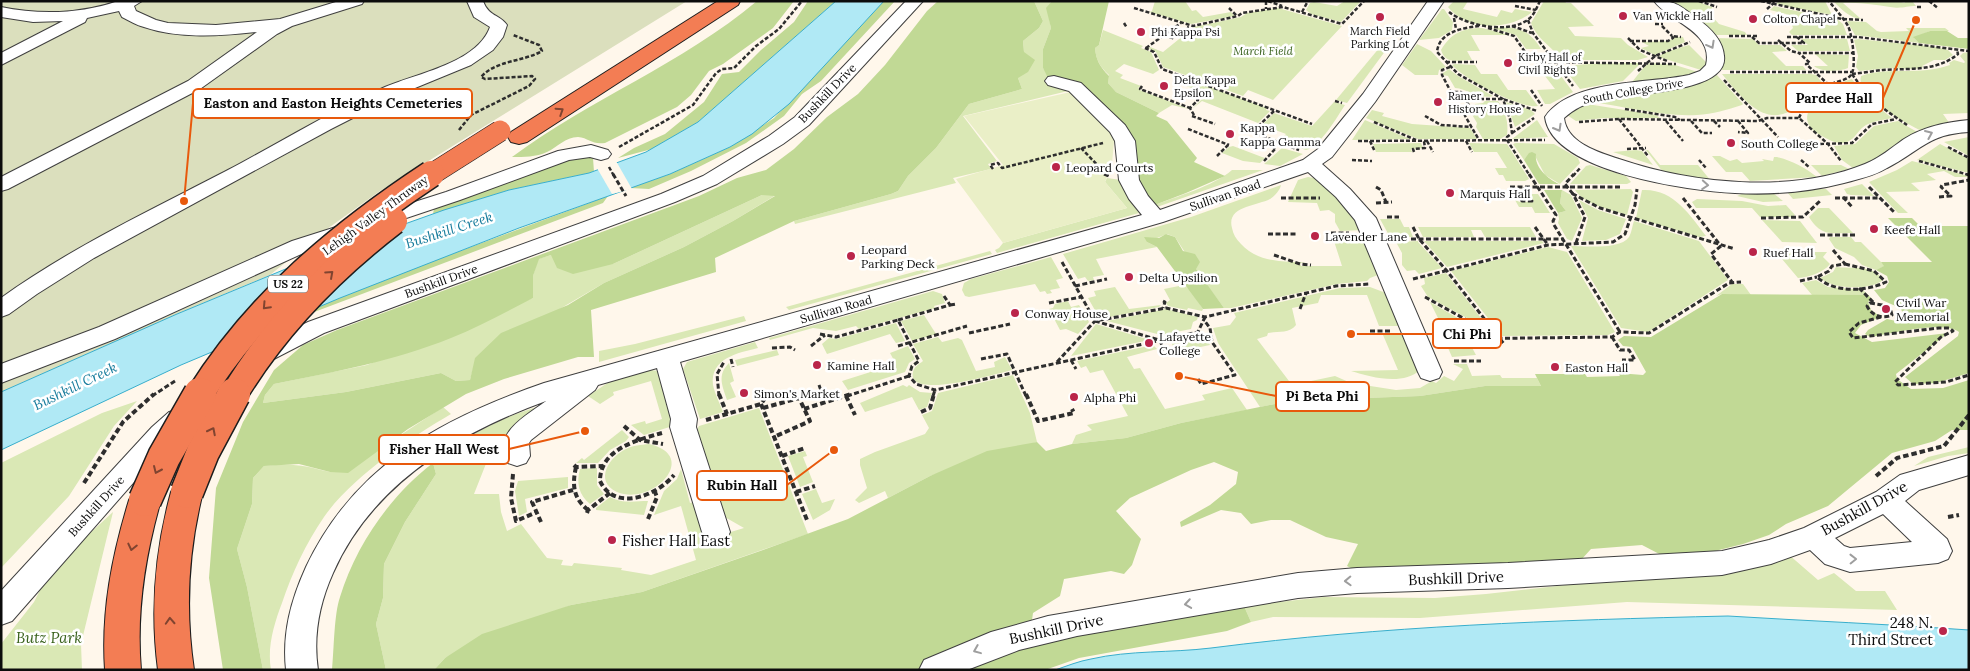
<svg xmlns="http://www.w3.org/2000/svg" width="1970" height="671" viewBox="0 0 1970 671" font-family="Lora,serif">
<rect width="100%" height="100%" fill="#fff7eb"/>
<g fill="#dae8b5">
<path d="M1034,1H1052L1047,8L1051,28L1043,49V68L1053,84L1068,91L963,116L997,161L988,164L991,169L953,178L956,183L795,224L794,221L891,194L898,191L908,176L936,148L969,104L1022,89L1018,78L1024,52L1023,41L1039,28L1043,21Z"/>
<path d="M1155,1H1185L1192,11L1196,10L1203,17L1231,12L1235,16L1191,24L1149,12L1152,11Z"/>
<path d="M1345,1H1361L1341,22L1311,14L1306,10L1310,3L1314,2L1337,6Z"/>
<path d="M1454,1H1468L1463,9L1497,17L1501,10L1512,13L1515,9L1532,12C1509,31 1467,31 1448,7Z"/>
<path d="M1544,1H1565L1566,3H1571L1594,26L1568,27L1575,36L1621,38L1628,45L1648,57L1638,60H1584L1558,56C1549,44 1537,39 1531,23Z"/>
<path d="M1670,1H1696L1712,7V11L1708,12L1719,24L1745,32L1747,35H1712Z"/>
<path d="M1779,1H1825L1832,15L1776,4Z"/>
<path d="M1833,1H1897L1905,3L1904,1H1912L1916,6C1906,6 1902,9 1890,7C1875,5 1860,2 1843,3L1861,19C1850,18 1841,9 1833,1Z"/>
<path d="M1774,6L1838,20L1843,24L1847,35H1792L1789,32L1793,28L1792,25H1797L1786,14L1770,10Z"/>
<path d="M1278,8L1342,26L1273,100L1248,90L1243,96L1163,67L1156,52L1148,48L1150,47L1163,52L1194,27L1241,17L1247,13Z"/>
<path d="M1442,9H1444L1453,22L1452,30L1439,38L1419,40Z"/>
<path d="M1847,21L1866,22L1877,31L1881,32L1909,31L1906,28H1945L1949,31H1930L1914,38L1919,43L1855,35Z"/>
<path d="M1482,28L1510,35H1471L1480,51H1467L1472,60C1460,59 1446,66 1441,50C1451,33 1463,28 1482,28Z"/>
<path d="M1492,28C1514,26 1529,28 1541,49H1526L1516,35Z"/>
<path d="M1103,30L1143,46L1141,48L1151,52L1159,70L1153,74L1124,64L1115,71L1123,75L1120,78L1141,86L1138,88L1140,90L1189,109L1172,105L1159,113L1116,92L1108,83L1109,75C1100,67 1096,60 1095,48L1099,45Z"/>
<path d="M1675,37H1683L1685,42L1655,55L1641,48L1649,46L1642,42L1669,41Z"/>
<path d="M1715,38L1753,39L1759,45H1780L1787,51L1772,52L1786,66H1803L1806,70H1722V55Z"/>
<path d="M1801,39H1847L1850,51H1798L1791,45H1808Z"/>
<path d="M1858,39L1936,47L1948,50L1953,55L1945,60H1934L1922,66L1924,67L1915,69L1889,68L1859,71L1856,67L1858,56L1854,40Z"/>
<path d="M1417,44L1431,51L1446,67L1439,70L1438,75H1415L1402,65Z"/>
<path d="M1689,45L1707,63L1701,70L1659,57L1663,53Z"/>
<path d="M1380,47L1386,50L1347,103L1336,100Z"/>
<path d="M1969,52V113L1943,114L1950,124L1922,131C1907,124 1855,96 1861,76C1890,66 1919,76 1950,65L1949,63L1954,60L1964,63L1965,62L1960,56L1963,53Z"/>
<path d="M1815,54L1849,55L1848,68C1839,72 1821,72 1814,66H1828Z"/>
<path d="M1650,63L1675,65L1698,72L1674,79L1631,83C1637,77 1643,66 1650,63Z"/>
<path d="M1455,64L1475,65L1481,74H1497L1508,90H1526L1538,106C1520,109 1464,79 1452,65Z"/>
<path d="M1589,64L1637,63L1640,64L1623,81L1580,89L1570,76H1573L1568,69L1576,65Z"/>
<path d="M1449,69L1458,76L1493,96C1480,100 1468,89 1455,88L1448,76L1443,75V73Z"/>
<path d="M1722,74H1811L1816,75L1824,85C1778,131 1760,122 1722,74Z"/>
<path d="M1717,75L1743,104L1742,105C1727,110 1713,114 1697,115C1663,117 1627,107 1593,102L1698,83Z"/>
<path d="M1545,76H1561L1573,92L1550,104H1545L1537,90L1555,89Z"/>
<path d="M1852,79L1864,96L1892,118C1883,120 1874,121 1866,125C1856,131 1855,142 1842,143C1833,143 1828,139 1820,135C1785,115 1831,84 1852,79Z"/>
<path d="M1190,80L1267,108L1266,110L1270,111L1258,123L1202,101L1192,109L1203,98L1199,97L1204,93L1184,85Z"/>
<path d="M1485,101H1498C1505,110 1509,123 1507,135L1500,139H1483L1476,127L1477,123L1470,111L1475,110V104L1483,103Z"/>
<path d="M1334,102L1345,105C1337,117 1320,147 1306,150L1279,141L1286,134L1262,125L1274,113L1312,126Z"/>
<path d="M1506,102L1531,110L1535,114L1515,127Z"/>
<path d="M1587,104L1656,115L1660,118H1604L1576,121L1567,115Z"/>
<path d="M1372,110L1384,113L1382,116L1412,124L1470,128L1477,139H1418L1366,118Z"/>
<path d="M1365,120L1405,137L1411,139L1352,140Z"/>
<path d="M1537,120L1548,137L1512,139Z"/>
<path d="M1898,121L1919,133L1874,161L1853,168L1842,160L1834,146L1855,144L1874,126Z"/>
<path d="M1969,137V156L1944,142Z"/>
<path d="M1421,143L1423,148L1411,149L1412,152H1376L1373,144Z"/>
<path d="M1469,143L1507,144L1529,179L1525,181H1506L1503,175H1499L1495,168H1507L1497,152H1474Z"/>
<path d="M1516,143L1554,144L1578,158L1580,163L1560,184L1545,175L1535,156H1528L1524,160L1513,144Z"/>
<path d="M1940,144L1969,159V173L1917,160Z"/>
<path d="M1233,146L1262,157L1265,158L1260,163L1243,161L1222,153L1229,147Z"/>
<path d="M1282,148L1303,154L1280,166L1264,164Z"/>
<path d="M1636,150L1642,151L1653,165L1613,152Z"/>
<path d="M1646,150H1648L1660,165H1698L1711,181L1666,176Z"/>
<path d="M1712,156H1720L1730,161L1737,159L1742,163L1764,161L1762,159L1773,161L1774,157H1777C1793,161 1804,167 1817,177L1750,181L1742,172H1726Z"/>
<path d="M1912,161L1969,176V177H1955L1944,171L1927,174L1936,180L1911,183L1920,191L1886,192L1908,213H1898L1869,182L1897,170Z"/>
<path d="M1590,165L1626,176L1631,182L1627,184H1570L1586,166Z"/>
<path d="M1811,165H1841L1849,169L1822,176Z"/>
<path d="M1232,170H1263L1154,208L1152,206C1175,197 1214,186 1232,170Z"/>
<path d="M1308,177C1332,179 1349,212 1363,230L1340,231L1335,222V214L1329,210L1320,211L1317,203L1288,202L1298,180Z"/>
<path d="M1107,178L1121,180L1122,187L1139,213L997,253L995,250L999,248L1003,243L1127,208L1105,182Z"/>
<path d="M1862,184L1874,196L1851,195L1847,194L1844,189Z"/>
<path d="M1281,185C1280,190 1275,196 1270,199C1257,206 1226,206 1232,228C1233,234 1236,239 1241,244C1257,262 1283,262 1306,262L1300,263L1301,266H1342L1333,238L1343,236L1362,237L1378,275L1370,278L1367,281L1337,284L1231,308H1224L1203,280L1175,237L1167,234L1147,242L1157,247L1096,259L1104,275L1093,277L1094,280L1088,281L1085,277L1078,279L1063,254L1191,217Z"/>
<path d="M1815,188L1826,189L1832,195L1793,199L1787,192Z"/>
<path d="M1631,189L1633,192L1627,215C1611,210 1585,205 1575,190Z"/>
<path d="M1562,190L1571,195L1582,218L1572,241L1567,239L1558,223L1559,219L1558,213L1566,211L1560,203Z"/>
<path d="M1642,190C1673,188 1690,215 1706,236L1699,237L1636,218Z"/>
<path d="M1744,193H1773L1783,201L1763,202L1737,196Z"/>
<path d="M1529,194H1538L1550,213H1535L1532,207H1519L1515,200L1520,202H1534Z"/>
<path d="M762,195H776L733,221L684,247L604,283L476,358L470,380L456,381L441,373L346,392L263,403L265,395L274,384L367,365L533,298V276L538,259L551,255L613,264Z"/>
<path d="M1697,199L1742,201L1768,206L1786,205L1795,215L1793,217H1760L1752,208H1696L1692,202Z"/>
<path d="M1579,200L1598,210L1626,219L1620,234L1606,240L1582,241L1588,218Z"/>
<path d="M1818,208H1829L1853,233C1832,233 1821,237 1809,217Z"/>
<path d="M1380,219H1400L1404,227H1409L1413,237H1390Z"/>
<path d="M1762,220L1800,221L1817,243L1782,242Z"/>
<path d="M1634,221L1699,241L1728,280L1648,332L1621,328L1571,246C1585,246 1620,250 1629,237C1632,232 1632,226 1634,221Z"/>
<path d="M1418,227H1530L1536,237H1485L1481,230H1471L1474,237H1423Z"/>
<path d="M1851,237L1855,242H1861L1885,266L1876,270L1862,265L1854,257L1835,248L1829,239L1830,237Z"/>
<path d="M1418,241V242L1442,268L1419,274L1415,270L1407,271L1402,265V253L1396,242Z"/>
<path d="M1424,241H1542L1544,243L1447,267Z"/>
<path d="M1548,247L1567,252L1615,332L1608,335L1502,336L1451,271Z"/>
<path d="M990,251L992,254L789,310L786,307Z"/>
<path d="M1776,252H1827L1823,257L1830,264C1823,273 1809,277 1798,278Z"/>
<path d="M1051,257L1063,278L1056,280L1060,288L1050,290L1052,293L1047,294L1045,291L1040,292L1035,284L969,297L965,296L962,290L964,283L971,279Z"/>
<path d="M1836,267C1851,269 1874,264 1883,280C1870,291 1832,289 1820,278L1833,272Z"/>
<path d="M1446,273L1491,331L1428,297L1421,286L1425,284L1424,278Z"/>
<path d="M1816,280L1828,287L1863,290L1868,295H1812L1802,283Z"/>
<path d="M1732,284H1743L1751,295L1722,294L1716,296Z"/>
<path d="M1184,285L1191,291L1203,309L1202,311L1188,308L1187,310L1168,306L1166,303L1170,300L1164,289Z"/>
<path d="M1115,287L1129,309L1161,305L1159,307L1100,319L1088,298L1096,296L1094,291Z"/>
<path d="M1370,287L1386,293L1399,326H1379L1367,295H1321L1318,303L1292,308L1296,325C1289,334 1278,331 1268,333L1267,336L1257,339L1292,385L1335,376L1351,383L1396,390L1420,388L1432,381L1436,383L1444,376L1454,381L1463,369L1453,364H1467L1472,376L1500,375L1502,378H1537L1541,386H1485L1420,396L1338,399L1275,404L1260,407L1218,343L1213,328L1230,325L1236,317L1234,313L1340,288Z"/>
<path d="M933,291L942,294L945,303L934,306L935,308L859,329L856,326L836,331L813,328L770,340L769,338Z"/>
<path d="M1068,301L1071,307L1079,305L1089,322L1078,334L1066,329L1060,330L1049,309L1053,308L1055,304Z"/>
<path d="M1430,302L1489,336H1447Z"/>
<path d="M1166,309L1198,317L1197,320L1193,322L1191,329L1161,335L1107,321Z"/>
<path d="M924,315L936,334L912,341L901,321Z"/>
<path d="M744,316L746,321L599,362V351L635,344Z"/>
<path d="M896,323L905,341L896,343L890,334L827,354L822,344L829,338L836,339Z"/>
<path d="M1096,324L1150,340L1071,356Z"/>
<path d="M1204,335L1210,345L1176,352L1171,342Z"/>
<path d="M1383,335H1408L1420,370C1403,386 1370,377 1351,371L1398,370Z"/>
<path d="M938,337L942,342L958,338L962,340L976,371L995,367L994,362L1005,357L1012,370C999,373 906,401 913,372C914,367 919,364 923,361L913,344Z"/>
<path d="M1445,341L1469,342L1476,355L1452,357Z"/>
<path d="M755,342L758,348C738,353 710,358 713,385C715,394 720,404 723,412L700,419L683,369L687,362Z"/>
<path d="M1153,345L1157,349L1127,357L1134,369L1140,368L1165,409L1205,400L1202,395L1232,388L1247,410L1181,423L1126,438L1072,444L1076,435L1092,430L1087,425L1128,416L1103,370L1090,373L1086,366L1081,368L1077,361Z"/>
<path d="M908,346L915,359L909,363L905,372L848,390L842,381L896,364L890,353Z"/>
<path d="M777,350L779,355L737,366L735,360Z"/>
<path d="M729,363L734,381L730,383L736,397L727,400C722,385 717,375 729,363Z"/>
<path d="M650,370L659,371L676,425L644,435L631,425L645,421L646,424L662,419L651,381L613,392L614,395L600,404L588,396L612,380Z"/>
<path d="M1013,375L1030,413L1037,442L930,476L888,498L885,491L859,503L855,500L867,488L860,465V459L875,452L925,434L929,428L922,415L932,411L938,393Z"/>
<path d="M903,385L907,387L909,385L920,392L932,393L927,407L919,410L912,397L865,412L860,403Z"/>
<path d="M137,401L114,426L69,496L1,568V463L102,413Z"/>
<path d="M540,406L543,409L498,440L493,446L474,494H499L501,512L507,531L521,524L547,558L563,560L561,565L572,566L574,563L622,568L621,570L651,575L696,560L681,506L654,515L664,491L677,479L681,469L690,503L700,500L711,538L744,528L716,512L693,437L699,426L759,408L808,534L642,592L571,605L445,658L434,670H386L376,624L383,598L384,564L405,522L436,474L433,463C463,437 502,417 540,406Z"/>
<path d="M443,407L451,414C410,438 351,478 324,517C306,543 292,573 282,603C274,624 267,647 271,670H263L247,587L237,549L252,504L253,478L264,466C292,463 303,465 330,472L387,444Z"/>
<path d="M622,430L629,437L626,441L610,450L598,463H576L582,458L584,460Z"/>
<path d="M649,444C701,456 652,507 617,492C593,481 610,456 626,449C633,445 641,445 649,444Z"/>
<path d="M1969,447V453L1948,456L1914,466L1928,457Z"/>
<path d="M805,451L807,456L803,457L813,482L800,487L788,456Z"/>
<path d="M597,468V485L604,494L590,504C579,495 576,483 580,469Z"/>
<path d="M568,477V488L525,499L527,512L519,516L515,491L518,481Z"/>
<path d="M816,489L822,503L835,499L830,510L813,520L802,494Z"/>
<path d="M610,497C622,504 636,501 648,501L644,515L596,510V508Z"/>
<path d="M113,512L81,644L82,670H1V644L34,602L40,590L88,535Z"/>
<path d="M1788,554L1818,580L1834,573L1856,591H1885L1897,610L1627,602L1420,618L1273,617L1251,622L1244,606L1324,597L1435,598L1486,594L1593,582Z"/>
</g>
<g fill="#c1d995" fill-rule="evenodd">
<path d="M757,1H794L773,28L723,64L709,71L691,95L677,107L605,143C592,145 589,138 578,137C565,137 558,147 547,152C536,157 524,157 512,157C590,99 682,64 757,1Z"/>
<path d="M808,1H836L698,122L652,149L618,158L634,148L665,134L704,102L722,74L739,72L761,50L794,22Z"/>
<path d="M884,1H895L821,81L802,94L784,116L746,143L691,171L649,189L630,188L670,174L730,147L774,118Z"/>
<path d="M938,1H1034L1043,21L1039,28L1023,41L1024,52L1035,60L1028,72L1018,78L1022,89L969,104L936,148L908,176L898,191L891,194L794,221L715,258L716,272L591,310L594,357H578L504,379L466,394L408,429L348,473L330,472L299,464L264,466L253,478L252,504L237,549L247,587L263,670H223L209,578L216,488L243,422L274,370L303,345L337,330L699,196L737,178L766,170L794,149L827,117L858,94L885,65L927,11ZM762,195L775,196L733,221L684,247L604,283L568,305L501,333L475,358L470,380L456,381L441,373L346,392L263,403L265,395L274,384C334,372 394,361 451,338C479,327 506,312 533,298V276L539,259L551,255L557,268L573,274L613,264Z"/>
<path d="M1052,1H1109L1099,45L1095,48C1096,60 1100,67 1109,76L1108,83L1116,92L1159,113L1156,116L1167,121L1197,158L1194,162L1225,176L1186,193L1152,206L1100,106L1048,78L1043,68V49L1051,28L1046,8Z"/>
<path d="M1930,31H1947L1958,38H1969V49L1919,43L1913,37Z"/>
<path d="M1532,152L1536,154C1534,167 1548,179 1559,184H1539L1524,160L1529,153Z"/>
<path d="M576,158H593L594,172L509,190L433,214L434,208L551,164Z"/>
<path d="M1544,190H1562L1560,203L1566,211L1558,213Z"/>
<path d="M608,196L603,203L309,314L315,308L401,273Z"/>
<path d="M1888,218H1912L1920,226H1969V373L1936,383L1913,384L1905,377L1958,336L1959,332C1943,320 1890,334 1870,337L1865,334L1868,330L1887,319L1896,321L1906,317L1900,308L1882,300L1874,290L1885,288L1889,282L1887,276L1876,270L1884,266L1881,262H1932Z"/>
<path d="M1166,234L1175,237L1183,251L1195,254L1200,262L1196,269L1224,308L1203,309L1157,247L1147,242L1144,237L1159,238Z"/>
<path d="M1722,294L1868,295L1872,299L1868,302L1871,310L1881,317L1861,325L1855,333L1872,342L1948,333L1896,374L1897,379L1911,389L1943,388L1969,380V430H1952L1935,441L1892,453L1828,506L1786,524L1769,535L1743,544L1715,551L1667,558L1642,545L1591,549L1581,560L1361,573L1347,566L1358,544L1326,537L1290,520H1271L1251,524L1241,513L1221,510L1181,527L1180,522L1210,505L1236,484L1238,472L1214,462L1191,470L1130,498L1116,511L1141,539L1132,565L1124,574L1111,571L1064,579L1060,596L1033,613L1031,627L924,670H434L445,658L482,634L571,605L642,592L763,550L848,519L930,476L987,451L1037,442L1046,451L1072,444L1126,438L1181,423L1275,404L1338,399L1420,396L1485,386H1541L1535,374H1585L1587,377L1620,376L1618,373L1643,375L1646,372L1632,347L1623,346L1618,340L1624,336L1651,337Z"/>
<path d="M433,463L436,474L405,522L384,564L383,598L376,624L386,670H332C334,650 334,614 340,597C356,545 390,496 433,463Z"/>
<path d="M1244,606L1251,622L1227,631L1079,658L1045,670H961L986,658L1052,640Z"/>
</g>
<path fill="#dbdfbd" d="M1,1H687L380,191L327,229L270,275L177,314L1,392Z"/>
<path fill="#eaefc7" d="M1075,91L1121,140L1114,141L1112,164L1105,182L1127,208L1003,243L956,179L1003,165L964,116Z"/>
<g fill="#b0e9f5" stroke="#38aecc">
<path d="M836,1H884L789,104L752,134L730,147L670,174L519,228L340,298L181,365L1,450V392L177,314L329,251L444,210L509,190L589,173L646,152L698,122Z"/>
<path d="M1728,616C1808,621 1888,624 1969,630V670H1055C1067,666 1079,661 1091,659C1130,650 1171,653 1211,648C1383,626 1555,620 1728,616Z"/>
</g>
<path fill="#fff7eb" d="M616,161L632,189L612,194L597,168Z"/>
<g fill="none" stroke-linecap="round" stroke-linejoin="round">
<defs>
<g id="minor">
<path d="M118,1H142L134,6L136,11L156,20L168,23L216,25L280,19L339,1H364L362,4L292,26L277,34L200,89L8,189L1,191V177L188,81L257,32C221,36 179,39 144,27C136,25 130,21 122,17L119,11L87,18L85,22L1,65V53L63,21L33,22L1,17V7C39,15 81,14 118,1Z"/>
<path d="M467,1H483C489,17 499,14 507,25L503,37L493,50L471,65L398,95L331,129L94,258L37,294L9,314L1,317V298C72,247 151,210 228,170C281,142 331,111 385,87C418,73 477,63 490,27L474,17Z"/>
<path d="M906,1H923L809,125L783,144L717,184L675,202L324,333L266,363L239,381L214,401L205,404L196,401L192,395L196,389L221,369L249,351L308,322L661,194L703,176L769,136L795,117Z"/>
<path d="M1428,1H1444L1375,102L1332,157L1322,164L1350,189L1376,218L1442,372L1439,378L1430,381L1421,378L1418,372L1355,220L1336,197L1308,172L1163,222L680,362L697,419L696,427L730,532L726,540L716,544L706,540L702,532L670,427L671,419L657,368L598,385L595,390L531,440L529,443L530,456L526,463L517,466L508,463C491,433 526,416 546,401C458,433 372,484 333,573C319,604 313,636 318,670H286C282,633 291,600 306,567C354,465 442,418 544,383L1142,215L1129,199L1119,180L1115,141L1110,132L1069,91L1048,85L1045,81L1048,77L1054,76L1081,83L1125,125L1135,141L1139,180L1148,196L1160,210L1303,160L1318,149L1363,94Z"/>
<path d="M1654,1C1676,1 1678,4 1695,17C1708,26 1723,39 1724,56C1729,94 1626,93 1600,99C1586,103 1574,109 1564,118C1567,143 1598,152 1619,159C1693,184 1791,194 1865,164C1880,158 1891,148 1904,139C1923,127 1946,122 1969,120V132C1928,134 1920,151 1887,168C1874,176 1859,179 1844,183C1809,192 1771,195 1735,193C1690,191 1552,172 1545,117C1571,79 1648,84 1689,75L1700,71L1706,65C1714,31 1669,22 1654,1Z"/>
<path d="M591,145L608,150L611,154L608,158L601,160L590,157L569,160L460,200L308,251L115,339L1,383V364L99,327L292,241L446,192L558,151Z"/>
<path d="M178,410L187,412L191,419L187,426L170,441L12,621L1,625V591L152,427L169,412Z"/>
<path d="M1969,455V475L1919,490L1905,501L1947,539L1952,551L1948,559L1938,563L1850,572L1825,564L1810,550L1771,564L1722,575L1508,588L1357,593L1298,598L1077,636L1019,650L967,670H919L924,660L991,632L1048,616L1298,573L1357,568L1508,563L1722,551L1769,540L1804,528L1876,492L1900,475ZM1883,514L1912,542L1850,548L1844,546L1835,538Z"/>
</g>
<g id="highway">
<path d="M718,1H740L738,5L527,142L519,144L511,142L508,137L511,132Z"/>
<path d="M187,480L198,483L203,492C188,552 185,609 194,670H158C150,609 155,551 171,492L176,483Z"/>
<path d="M145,487L156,491L161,500C145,556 136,611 141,670H105C101,611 112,556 129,500L134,491Z"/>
</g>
</defs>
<use href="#minor" stroke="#3f3f3f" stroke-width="2"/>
<use href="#highway" stroke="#1d1d1d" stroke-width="2"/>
<g stroke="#2e2e2e" stroke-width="2.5" stroke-dasharray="4 2" stroke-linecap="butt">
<path d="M1266,1V9"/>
<path d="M1268,1L1282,6"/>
<path d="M1699,1L1717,7"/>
<path d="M1761,1L1842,19L1863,20"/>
<path d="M1929,1L1938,8"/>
<path d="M1515,6L1536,10"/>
<path d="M1917,7H1921"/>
<path d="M1134,8L1193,26L1238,16L1242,13L1283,7L1342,24L1364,1"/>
<path d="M1229,8L1237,16"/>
<path d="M1767,9L1776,1"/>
<path d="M1302,12L1308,1"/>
<path d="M1449,12C1467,26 1511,35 1530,18C1535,13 1537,7 1540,1"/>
<path d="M1454,18L1456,29"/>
<path d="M1528,20L1533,33L1573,86"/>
<path d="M1124,23L1127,28"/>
<path d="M1655,24H1663"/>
<path d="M1479,26C1462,28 1439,32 1437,52L1458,74L1503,99L1510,119L1512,133L1507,137V140L1530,176"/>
<path d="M1512,26L1532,33"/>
<path d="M1662,26L1672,36"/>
<path d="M1488,28L1514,36L1525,52"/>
<path d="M1170,32L1180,35L1190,28L1187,27"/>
<path d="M1164,35L1175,39"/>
<path d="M1729,36H1757"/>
<path d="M1752,37L1759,43H1804L1797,37"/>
<path d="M1787,37H1858L1969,51"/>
<path d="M1628,38L1640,50L1667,61"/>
<path d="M1778,40L1791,51L1799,53"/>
<path d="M1630,41H1668L1673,38L1672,36L1681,37"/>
<path d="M1145,48L1154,52L1162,69L1312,124"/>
<path d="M1146,48L1181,23"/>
<path d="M1446,62H1477"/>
<path d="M1536,62L1676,64"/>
<path d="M1450,67L1442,70V75L1451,92H1461L1470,107H1460L1479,140"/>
<path d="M1638,71L1655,56L1690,42"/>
<path d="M1730,72H1852"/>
<path d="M1852,74C1862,73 1873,71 1883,70C1909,68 1936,72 1958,54L1957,50"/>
<path d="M1852,74C1869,99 1882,108 1907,125"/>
<path d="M1724,80L1778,137"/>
<path d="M1829,85L1806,64L1810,63L1799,53H1853"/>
<path d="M1142,86L1140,89L1190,108"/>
<path d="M1531,90L1542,106"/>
<path d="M1462,99H1503L1537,111"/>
<path d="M1335,101L1342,103"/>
<path d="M1625,109L1675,117L1680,120"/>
<path d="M1274,111L1252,132L1299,150"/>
<path d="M1194,115L1190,108L1198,100H1196"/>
<path d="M1192,116L1215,124"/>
<path d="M1425,116L1441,125L1472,127"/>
<path d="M1799,118C1805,103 1819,90 1834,83C1839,81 1847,80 1851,75C1857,67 1852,34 1848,26C1843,17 1835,9 1829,1"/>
<path d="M1619,119L1648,156"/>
<path d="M1666,121L1683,141"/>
<path d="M1691,121L1702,133H1712"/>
<path d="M1714,121L1720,127"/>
<path d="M1738,121L1748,133L1738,132"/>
<path d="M1374,122L1416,140"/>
<path d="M1579,122L1619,119L1758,121L1767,118H1799L1828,144L1841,161"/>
<path d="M1188,129L1229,145"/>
<path d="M459,130L471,115L529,86L535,79L532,76L485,79L481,77C496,60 523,62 542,51L539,45L513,35"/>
<path d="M1512,133L1534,118"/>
<path d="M1358,141L1545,140"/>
<path d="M1370,141L1375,152"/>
<path d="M1427,141L1433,152"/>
<path d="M1466,141L1472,152"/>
<path d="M1820,144L1852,143L1872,124L1896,119"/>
<path d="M619,147L693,105L716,73L722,69L734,68L756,46L779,29L802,1"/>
<path d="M1948,147L1969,158"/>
<path d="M1081,148L1108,176"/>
<path d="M1627,149L1646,148"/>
<path d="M1414,152L1413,149L1425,148L1424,141"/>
<path d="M1217,156L1228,145"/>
<path d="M1352,160L1372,161"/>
<path d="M1699,160L1706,168"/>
<path d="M1801,160L1810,168"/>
<path d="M1264,161L1276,148L1273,147"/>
<path d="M1919,161L1969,175"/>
<path d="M609,167L614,176"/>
<path d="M993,169L990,165L998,163L1002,168L1103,143"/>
<path d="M1573,176L1581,167"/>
</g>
<g stroke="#2e2e2e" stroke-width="3" stroke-dasharray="5 2.5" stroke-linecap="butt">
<path d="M613,174L626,196"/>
<path d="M1104,174L1109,176"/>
<path d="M1529,174L1556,215L1553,221L1554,225L1620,332"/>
<path d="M1967,174L1969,175"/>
<path d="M1376,187L1381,190L1386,202"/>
<path d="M1510,187H1622"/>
<path d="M1513,187L1522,201H1532L1523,187"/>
<path d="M1869,187L1895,213"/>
<path d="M1573,194L1565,184L1574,174"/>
<path d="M1843,197L1853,208"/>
<path d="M1939,197L1951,196L1941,187L1942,185L1969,180"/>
<path d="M1281,198H1320"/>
<path d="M1683,198L1721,246"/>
<path d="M1835,198H1880"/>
<path d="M1376,203L1392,202"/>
<path d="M1387,217H1399"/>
<path d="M1761,218L1803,217L1821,200"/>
<path d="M1413,227L1419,239"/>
<path d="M1535,227L1548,245"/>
<path d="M1331,233H1349"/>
<path d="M1268,234H1297"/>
<path d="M1820,235H1855"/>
<path d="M1396,239H1563"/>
<path d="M1420,240L1447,271L1504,344"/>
<path d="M1576,243L1585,217L1573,194L1600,208L1735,249"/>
<path d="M1721,246L1711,254L1732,282"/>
<path d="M1767,249H1770"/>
<path d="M1833,250L1845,264"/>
<path d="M1274,255L1300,264L1311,265"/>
<path d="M1062,262L1095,321L1159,340L1165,350"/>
<path d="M1845,264L1874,271L1886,282C1866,292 1834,293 1817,277L1829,271L1832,266Z"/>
<path d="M1413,279L1548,245L1613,242L1625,234L1635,205L1637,189"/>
<path d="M1800,281L1817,277"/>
<path d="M1075,286L1107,279"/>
<path d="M1859,288L1874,303"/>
<path d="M1425,297L1499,338"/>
<path d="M1163,301L1165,302L1163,308"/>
<path d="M1049,303L1081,297"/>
<path d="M1870,303L1882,305L1891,311L1892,315C1882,319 1872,316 1867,306Z"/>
<path d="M950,305L956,304"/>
<path d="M1300,309L1306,293"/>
<path d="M1881,317L1859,323L1849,332L1853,338L1939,328H1949L1953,331L1941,337L1895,382L1898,385L1946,382L1969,375"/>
<path d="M898,320L950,305L944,296"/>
<path d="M1370,331H1390"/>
<path d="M969,333L1010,324"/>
<path d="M820,334L836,337L898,320L919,361L912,366L909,376L916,384L935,390L1198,332L1205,317"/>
<path d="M1612,337L1620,350H1629L1635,360H1622"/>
<path d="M1445,339L1612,337L1620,332L1649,333L1729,283L1741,282"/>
<path d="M811,346L825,335"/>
<path d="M898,346L967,326"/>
<path d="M772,348L790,347L795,350"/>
<path d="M731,359L733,367"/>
<path d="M981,359L1007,354L1026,396"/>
<path d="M1071,360L1076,369"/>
<path d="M1454,361H1481"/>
<path d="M1057,362L1095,321L1166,308L1205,317L1336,286L1370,284"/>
<path d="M1198,379L1201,384L1235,375L1212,342L1210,328L1204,320"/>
<path d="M819,385L823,396"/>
<path d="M152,396L175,381"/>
<path d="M719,396L717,374L724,362"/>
<path d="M767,396L771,390"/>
<path d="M847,396L909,376"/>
<path d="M933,396L935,390"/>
</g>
<g stroke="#2e2e2e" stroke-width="4" stroke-dasharray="5.5 3" stroke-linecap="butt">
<path d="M719,394L727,414"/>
<path d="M823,394L826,402"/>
<path d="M1026,394L1038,421L1074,413L1072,409"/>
<path d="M846,396L855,415"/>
<path d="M761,404L807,520"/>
<path d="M763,408L799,398L810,421L774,437"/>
<path d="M804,409L851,394"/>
<path d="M921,412L930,408L934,394"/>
<path d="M706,420L761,404L768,394"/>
<path d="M624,426L640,440L663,444"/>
<path d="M662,433C637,440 600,449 600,481C615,513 658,495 674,475"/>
<path d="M782,456L805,448"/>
<path d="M574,465L576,467L602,466"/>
<path d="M576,467C572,485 573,498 588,510"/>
<path d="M513,474L511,498L516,521L537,512"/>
<path d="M1876,476L1897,458L1944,446L1969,415"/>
<path d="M84,483L123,422L154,394"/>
<path d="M796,492L815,486"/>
<path d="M587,513L588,510L610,493"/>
<path d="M1948,517L1959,515"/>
<path d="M648,519L657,497L655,492"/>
<path d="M541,522L532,502L573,490"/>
</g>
<use href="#minor" fill="#fff" fill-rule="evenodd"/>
<use href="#highway" fill="#f37d54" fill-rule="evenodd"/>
<defs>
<path id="highway-bridge-far2" d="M429,176L500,131"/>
<g id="highway-bridge-far1">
<path d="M199,396C257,303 340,234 431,174"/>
<path d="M233,396C275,326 330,270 394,221"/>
</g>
<g id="highway-bridge">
<path d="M187,492L203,452L234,394"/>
<path d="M145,500L164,457L200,394"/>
</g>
</defs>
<use href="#highway-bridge-far2" stroke="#1d1d1d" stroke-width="22" stroke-linecap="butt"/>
<use href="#highway-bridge-far1" stroke="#1d1d1d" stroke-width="29" stroke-linecap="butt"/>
<use href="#highway-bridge" stroke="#1d1d1d" stroke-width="35" stroke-linecap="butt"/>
<use href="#highway-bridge-far2" stroke="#f37d54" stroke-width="21"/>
<use href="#highway-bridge-far1" stroke="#f37d54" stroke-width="26"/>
<use href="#highway-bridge" stroke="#f37d54" stroke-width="32"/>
</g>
<defs><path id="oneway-chevron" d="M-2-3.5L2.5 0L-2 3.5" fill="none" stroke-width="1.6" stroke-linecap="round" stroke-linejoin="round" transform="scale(1.25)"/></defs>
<g stroke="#9e9e9e">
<use href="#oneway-chevron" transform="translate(1711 45) rotate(61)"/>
<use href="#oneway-chevron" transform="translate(1558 128) rotate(60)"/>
<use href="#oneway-chevron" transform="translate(1929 134) rotate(-23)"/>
<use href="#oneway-chevron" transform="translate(1705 185) rotate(4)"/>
<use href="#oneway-chevron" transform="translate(1853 559) rotate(-1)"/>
<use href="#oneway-chevron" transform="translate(1348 581) rotate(178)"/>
<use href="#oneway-chevron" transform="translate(1188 604) rotate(171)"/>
<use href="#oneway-chevron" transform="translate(977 650) rotate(158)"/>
</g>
<g stroke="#804430">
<use href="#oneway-chevron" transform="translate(560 111) rotate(-33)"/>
<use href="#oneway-chevron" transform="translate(330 274) rotate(-42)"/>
<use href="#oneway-chevron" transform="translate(266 306) rotate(133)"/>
<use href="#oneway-chevron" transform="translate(212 431) rotate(-63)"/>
<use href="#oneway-chevron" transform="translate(157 470) rotate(114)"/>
<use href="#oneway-chevron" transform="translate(132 547) rotate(103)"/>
<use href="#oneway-chevron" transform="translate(170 621) rotate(-93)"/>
</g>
<g fill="#ba254a" stroke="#fff" stroke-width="2">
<circle cx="1623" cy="16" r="5"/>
<circle cx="1380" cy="17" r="5"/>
<circle cx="1753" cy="19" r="5"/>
<circle cx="1141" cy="32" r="5"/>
<circle cx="1508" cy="63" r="5"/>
<circle cx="1164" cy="86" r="5"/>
<circle cx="1438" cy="102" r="5"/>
<circle cx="1230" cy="134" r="5"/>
<circle cx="1731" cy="143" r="5"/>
<circle cx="1056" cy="167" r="5"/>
<circle cx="1450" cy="193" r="5"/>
<circle cx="1874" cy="229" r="5"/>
<circle cx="1315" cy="236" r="5"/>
<circle cx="1753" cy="252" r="5"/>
<circle cx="851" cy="256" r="5"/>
<circle cx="1129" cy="277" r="5"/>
<circle cx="1886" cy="309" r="5"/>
<circle cx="1015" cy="313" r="5"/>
<circle cx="1149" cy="343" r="5"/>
<circle cx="817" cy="365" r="5"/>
<circle cx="1555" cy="367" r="5"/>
<circle cx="744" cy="393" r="5"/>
<circle cx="1074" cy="397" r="5"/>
<circle cx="612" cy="540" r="5"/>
<circle cx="1943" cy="631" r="5"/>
</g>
<g text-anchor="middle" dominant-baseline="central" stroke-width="5" stroke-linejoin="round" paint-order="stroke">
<g font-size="11" fill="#0c0c0c" stroke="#fff" text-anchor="start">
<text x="1633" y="16">Van Wickle Hall</text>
<text x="1763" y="19">Colton Chapel</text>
<text x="1380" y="31" text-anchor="middle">March Field<tspan x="1380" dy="13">Parking Lot</tspan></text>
<text x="1151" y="32">Phi Kappa Psi</text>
<text x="1518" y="57">Kirby Hall of<tspan x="1518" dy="13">Civil Rights</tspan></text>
<text x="1174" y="80">Delta Kappa<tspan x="1174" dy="13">Epsilon</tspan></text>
<text x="1448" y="96">Ramer<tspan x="1448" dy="13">History House</tspan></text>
</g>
<g font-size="11" font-style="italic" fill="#39621d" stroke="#fff">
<text x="1263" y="51">March Field</text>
</g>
<g font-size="11" fill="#0c0c0c" stroke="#fff">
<text transform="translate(1633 91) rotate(-10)">South College Drive</text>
</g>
<rect fill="#fff" stroke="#555" stroke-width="1" x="268" y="275.5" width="40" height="17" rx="4"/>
<g font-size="11" font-weight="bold" fill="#0c0c0c">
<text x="288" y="284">US 22</text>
</g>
<g font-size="12" fill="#0c0c0c" stroke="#fff">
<text transform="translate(827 93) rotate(-46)">Bushkill Drive</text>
<text transform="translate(1225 195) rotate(-19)">Sullivan Road</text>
<text transform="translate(375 215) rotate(-36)">Lehigh Valley Thruway</text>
<text transform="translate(441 281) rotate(-20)">Bushkill Drive</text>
<text transform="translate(836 309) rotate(-16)">Sullivan Road</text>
<text transform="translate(96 506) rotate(-48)">Bushkill Drive</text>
</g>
<g font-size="12" fill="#0c0c0c" stroke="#fff" text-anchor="start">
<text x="1240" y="127">Kappa<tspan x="1240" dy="14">Kappa Gamma</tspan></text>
<text x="1741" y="143">South College</text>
<text x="1066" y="167">Leopard Courts</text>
<text x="1460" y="193">Marquis Hall</text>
<text x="1884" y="229">Keefe Hall</text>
<text x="1325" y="236">Lavender Lane</text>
<text x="861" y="249">Leopard<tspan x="861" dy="14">Parking Deck</tspan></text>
<text x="1763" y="252">Ruef Hall</text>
<text x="1139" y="277">Delta Upsilion</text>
<text x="1896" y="302">Civil War<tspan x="1896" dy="14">Memorial</tspan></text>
<text x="1025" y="313">Conway House</text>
<text x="1159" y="336">Lafayette<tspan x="1159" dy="14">College</tspan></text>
<text x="827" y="365">Kamine Hall</text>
<text x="1565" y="367">Easton Hall</text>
<text x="754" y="393">Simon's Market</text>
<text x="1084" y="397">Alpha Phi</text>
</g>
<g font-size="14" font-style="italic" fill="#177c9c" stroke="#fff">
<text transform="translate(449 230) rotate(-18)">Bushkill Creek</text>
<text transform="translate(75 386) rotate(-26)">Bushkill Creek</text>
</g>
<g font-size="15" fill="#0c0c0c" stroke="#fff">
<text transform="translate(1864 508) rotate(-29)">Bushkill Drive</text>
<text transform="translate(1456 578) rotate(-2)">Bushkill Drive</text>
<text transform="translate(1056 629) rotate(-12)">Bushkill Drive</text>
</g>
<g font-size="15" fill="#0c0c0c" stroke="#fff" text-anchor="start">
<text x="622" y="540">Fisher Hall East</text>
<text x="1933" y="622" text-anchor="end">248 N.<tspan x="1933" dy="17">Third Street</tspan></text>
</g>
<g font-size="15" font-style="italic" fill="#39621d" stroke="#fff">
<text x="49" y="637">Butz Park</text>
</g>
</g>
<path fill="none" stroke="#e8590c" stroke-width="2" d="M1916 20L1883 98M184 201L193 103M1351 334L1433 334M1179 376L1276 396M585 431L509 449M834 450L787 485"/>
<g fill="#e8590c" stroke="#fff" stroke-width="2">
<circle cx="1916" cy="20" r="5"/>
<circle cx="184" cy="201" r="5"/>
<circle cx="1351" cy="334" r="5"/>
<circle cx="1179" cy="376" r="5"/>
<circle cx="585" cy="431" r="5"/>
<circle cx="834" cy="450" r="5"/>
</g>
<g fill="#fff" stroke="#e8590c" stroke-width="2">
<rect x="1786" y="83" width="97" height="29" rx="5"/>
<rect x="193" y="89" width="279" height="29" rx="5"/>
<rect x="1433" y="319" width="68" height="29" rx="5"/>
<rect x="1276" y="382" width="93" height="29" rx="5"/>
<rect x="379" y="435" width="130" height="29" rx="5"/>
<rect x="697" y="471" width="90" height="29" rx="5"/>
</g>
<g font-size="14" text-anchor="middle" font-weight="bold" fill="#0c0c0c">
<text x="1834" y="103">Pardee Hall</text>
<text x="333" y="108">Easton and Easton Heights Cemeteries</text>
<text x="1467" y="339">Chi Phi</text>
<text x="1322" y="401">Pi Beta Phi</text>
<text x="444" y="454">Fisher Hall West</text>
<text x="742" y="490">Rubin Hall</text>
</g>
<rect width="1970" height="671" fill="none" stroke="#0c0c0c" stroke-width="5"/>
</svg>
